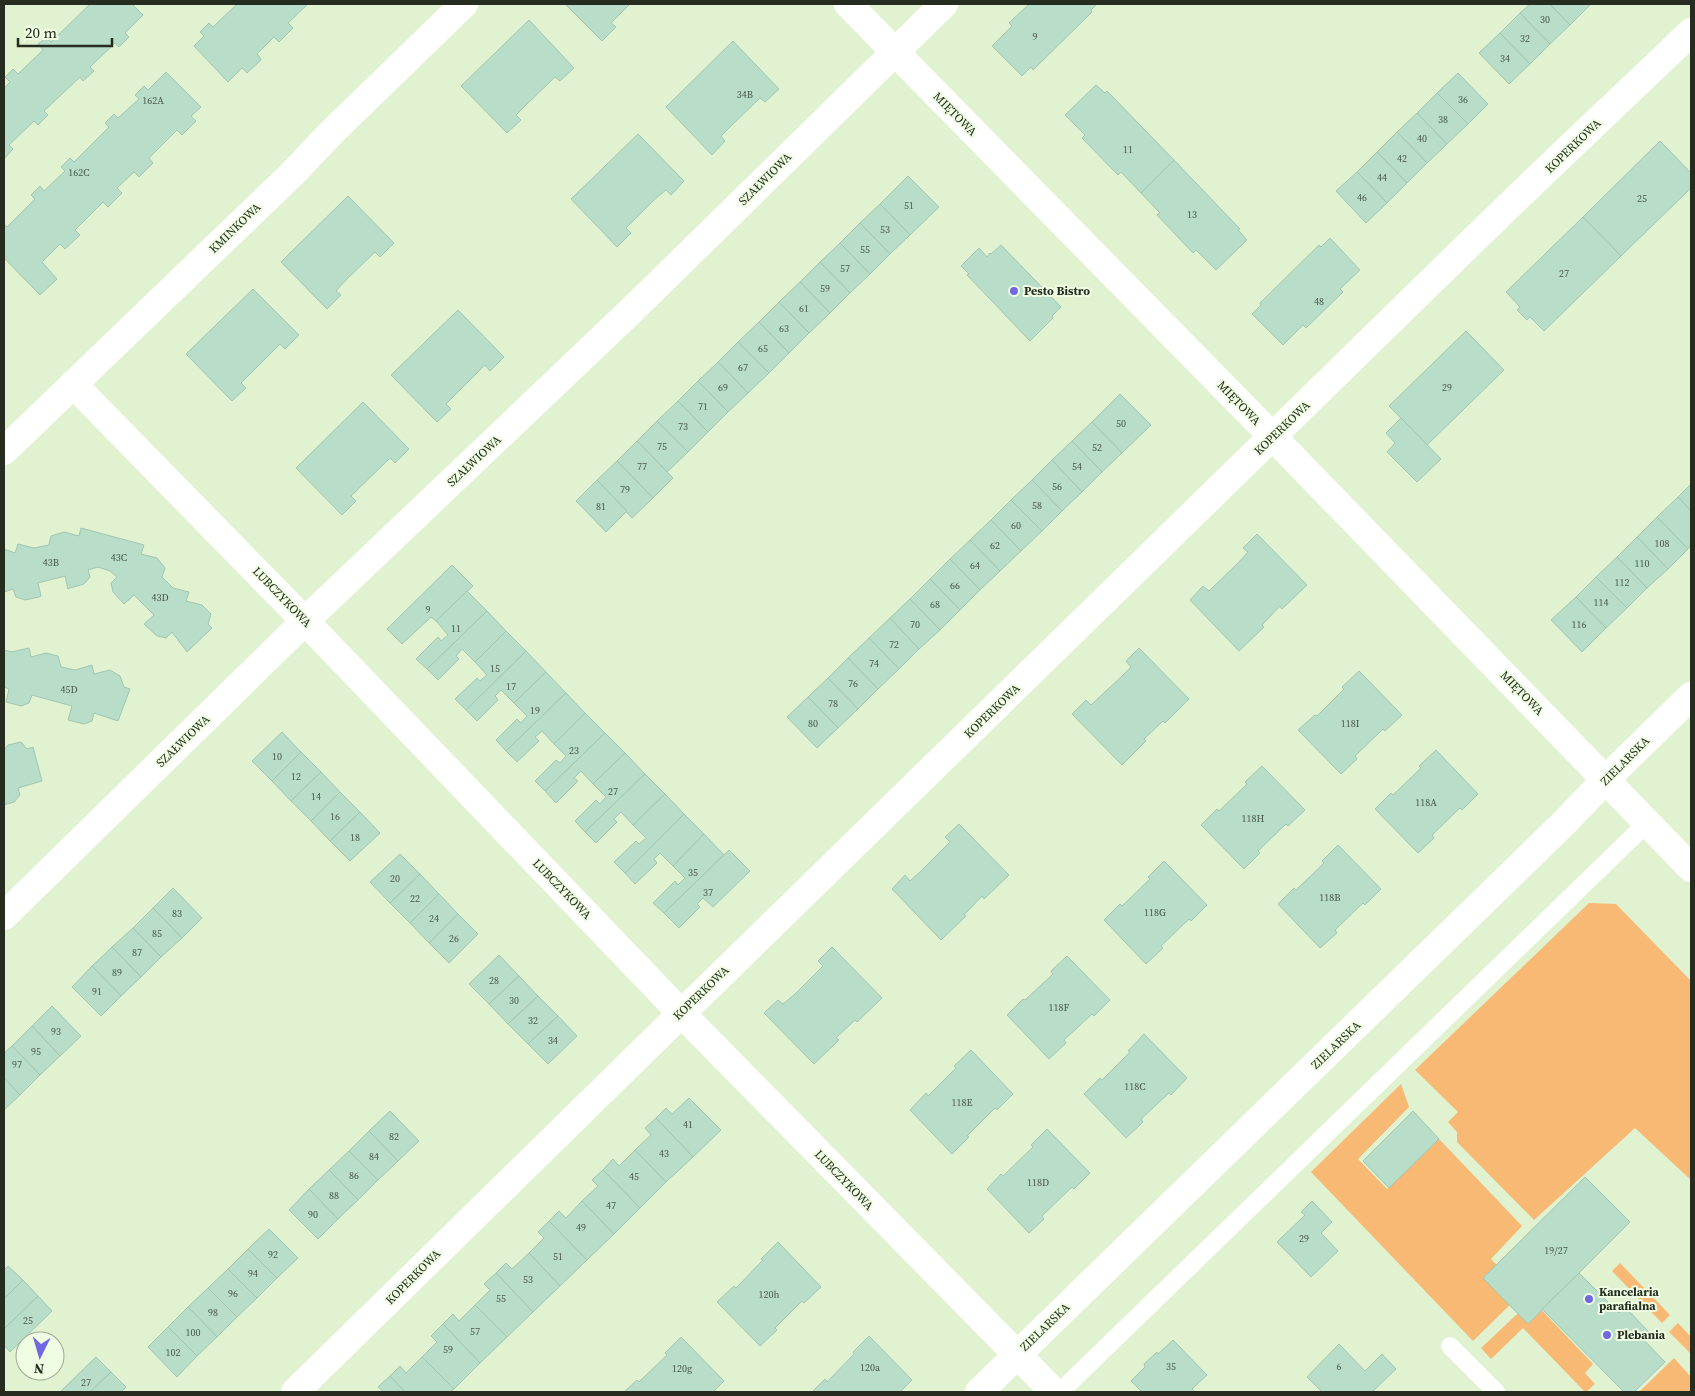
<svg xmlns="http://www.w3.org/2000/svg" width="1695" height="1396" viewBox="0 0 1695 1396" font-family="'Source Serif 4',serif">
<rect width="100%" height="100%" fill="#e0f2d0"/>
<g fill="#f7b973">
<path d="M1589,903L1616,904L1691,981V1180L1635,1128L1534,1220L1457,1142V1132L1448,1122L1458,1112L1415,1070Z"/>
<path d="M1401,1084L1409,1107L1358,1159L1387,1189L1439,1139L1522,1226L1491,1259L1523,1292L1473,1341L1311,1172Z"/>
<path d="M1620,1263L1670,1315L1662,1323L1612,1271Z"/>
<path d="M1532,1300L1593,1364L1585,1373L1595,1384L1586,1392H1585L1523,1328L1491,1359L1481,1348Z"/>
<path d="M1678,1323L1691,1337V1354L1669,1332Z"/>
<path d="M1674,1358L1691,1377V1392H1639Z"/>
</g>
<g fill="#b8ddc9" stroke="#a1c6b2">
<path d="M90,4H132L143,15L125,33L129,37L119,47L115,43L90,67L94,71L83,81L80,77L44,111L48,115L38,125L34,121L9,145L13,149L4,159V88L10,82L5,77L13,69L18,74L43,50L38,44L47,37L51,42Z"/>
<path d="M237,4H308L288,23L293,28L279,42L274,37L257,54L261,59L260,61L247,73L242,68L228,82L194,46L204,36L200,32L209,23L213,27Z"/>
<path d="M565,4H630L611,23L616,27L602,41Z"/>
<path d="M1029,4H1097L1091,10L1092,12L1033,70L1031,67L1022,76L992,46L1012,26L1009,23Z"/>
<path d="M1530,4H1550L1570,25L1550,44L1520,13Z"/>
<path d="M1550,4H1589L1590,5L1570,25Z"/>
<path d="M1520,13L1550,44L1530,64L1500,33Z"/>
<path d="M529,20L574,68L560,81L555,77L526,105L516,115L521,120L507,133L461,86Z"/>
<path d="M1500,33L1530,64L1509,84L1479,53Z"/>
<path d="M733,41L779,89L765,102L760,98L731,126L721,136L725,141L712,155L666,107Z"/>
<path d="M166,72L201,107L191,116L196,121L182,135L177,130L149,158L153,163L139,177L134,172L117,188L122,193L108,207L103,202L75,230L80,235L65,249L60,244L42,262L57,279L40,295L4,258V224L7,227L35,199L31,195L40,186L44,191L65,171L61,167L70,158L74,162L109,127L105,123L114,114L118,118L139,99L135,95L144,86L148,90Z"/>
<path d="M1458,73L1488,104L1468,124L1437,93Z"/>
<path d="M1096,85L1105,93L1107,91L1174,160L1141,193L1121,172L1118,175L1082,138L1085,135L1065,115Z"/>
<path d="M1437,93L1468,124L1447,144L1417,113Z"/>
<path d="M1417,113L1447,144L1427,163L1397,132Z"/>
<path d="M1397,132L1427,163L1407,183L1377,152Z"/>
<path d="M638,134L684,181L671,195L666,190L655,199L626,228L631,233L617,247L571,199Z"/>
<path d="M1660,141L1691,173V188L1621,256L1583,217Z"/>
<path d="M1377,152L1407,183L1387,203L1357,172Z"/>
<path d="M1174,160L1240,229L1238,230L1247,240L1216,270L1196,250L1193,253L1157,215L1160,213L1141,193Z"/>
<path d="M1357,172L1387,203L1366,223L1336,191Z"/>
<path d="M908,176L939,207L910,235L880,204Z"/>
<path d="M348,196L394,243L380,257L375,252L346,280L336,291L341,295L327,309L281,262Z"/>
<path d="M880,204L910,235L890,254L860,223Z"/>
<path d="M1583,217L1621,256L1544,331L1530,317L1527,320L1517,310L1520,307L1506,292Z"/>
<path d="M860,223L890,254L870,274L840,243Z"/>
<path d="M1330,238L1360,270L1340,289L1343,292L1306,328L1303,325L1283,345L1252,314L1261,305L1260,303L1319,245L1321,247Z"/>
<path d="M840,243L870,274L850,293L820,262Z"/>
<path d="M1001,245L1061,307L1052,316L1053,318L1030,341L967,275L969,274L961,266L979,248L987,257L990,253L991,254Z"/>
<path d="M820,262L850,293L830,313L800,282Z"/>
<path d="M800,282L830,313L809,333L779,302Z"/>
<path d="M253,289L299,335L285,349L280,344L241,383L246,388L232,401L186,354Z"/>
<path d="M779,302L809,333L789,353L759,322Z"/>
<path d="M458,310L504,357L490,371L485,365L446,404L451,409L437,422L391,375Z"/>
<path d="M759,322L789,353L769,373L738,342Z"/>
<path d="M1466,331L1504,370L1427,445L1389,406Z"/>
<path d="M738,342L769,373L748,393L718,362Z"/>
<path d="M718,362L748,393L728,412L698,381Z"/>
<path d="M698,381L728,412L708,432L678,401Z"/>
<path d="M1120,394L1151,425L1122,453L1092,422Z"/>
<path d="M678,401L708,432L688,452L657,421Z"/>
<path d="M363,402L409,449L395,463L390,458L351,496L356,501L342,515L296,468Z"/>
<path d="M1401,418L1441,459L1417,482L1387,452L1395,443L1386,433Z"/>
<path d="M657,421L688,452L667,472L637,441Z"/>
<path d="M1092,422L1122,453L1102,472L1072,441Z"/>
<path d="M637,441L673,478L653,498L617,461Z"/>
<path d="M1072,441L1102,472L1082,492L1052,460Z"/>
<path d="M1052,460L1082,492L1062,511L1032,480Z"/>
<path d="M617,461L653,498L632,518L597,480Z"/>
<path d="M597,480L627,511L606,532L576,501Z"/>
<path d="M1032,480L1062,511L1042,531L1011,500Z"/>
<path d="M1691,484V511L1678,497Z"/>
<path d="M1678,497L1691,511V545L1688,549L1657,517Z"/>
<path d="M1011,500L1042,531L1021,551L991,520Z"/>
<path d="M1657,517L1688,549L1668,569L1637,537Z"/>
<path d="M991,520L1021,551L1000,571L970,540Z"/>
<path d="M81,528L144,545L141,554L157,558L165,568L162,577L173,588L189,592L186,601L202,605L211,614L208,624L212,628L187,652L172,632L166,638L157,636L144,624L154,615L134,595L124,604L113,592L111,583L117,577L110,571L98,567L88,570L90,577L84,584L70,588L68,589L65,576L38,583L41,596L39,597L25,600L16,597L13,589L4,592V549L15,553L18,544L34,548L49,545L51,536L64,532L79,536Z"/>
<path d="M1257,534L1307,585L1282,609L1280,606L1262,625L1264,627L1239,651L1190,600L1203,586L1209,591L1238,563L1248,552L1243,548Z"/>
<path d="M1637,537L1668,569L1647,588L1617,557Z"/>
<path d="M970,540L1000,571L980,590L950,559Z"/>
<path d="M1617,557L1647,588L1627,608L1596,577Z"/>
<path d="M950,559L980,590L960,610L930,579Z"/>
<path d="M452,565L473,586L436,621L431,617L402,644L387,629Z"/>
<path d="M1596,577L1627,608L1606,628L1576,597Z"/>
<path d="M930,579L960,610L940,630L910,599Z"/>
<path d="M467,591L487,611L427,669L416,659L438,637L441,641L448,635L436,621Z"/>
<path d="M1576,597L1606,628L1582,652L1551,620Z"/>
<path d="M910,599L940,630L919,649L890,618Z"/>
<path d="M487,611L506,631L475,662L462,649L456,656L459,659L438,680L427,669Z"/>
<path d="M890,618L919,649L899,669L869,638Z"/>
<path d="M506,631L526,651L466,710L455,699L477,678L480,681L487,675L475,662Z"/>
<path d="M869,638L899,669L878,689L848,658Z"/>
<path d="M29,648L31,657L46,653L58,656L61,667L75,670L92,665L94,674L110,670L120,676L124,687L130,689L118,721L94,713L92,721L84,724L68,720L72,706L32,695L29,703L21,706L6,702L9,689L4,687V650L12,652Z"/>
<path d="M1139,648L1189,699L1165,723L1163,721L1144,739L1146,741L1122,765L1072,714L1086,700L1091,705L1121,677L1131,667L1126,661Z"/>
<path d="M526,651L546,672L514,703L501,690L495,696L498,700L477,721L466,710Z"/>
<path d="M848,658L878,689L858,709L828,678Z"/>
<path d="M1359,671L1402,715L1385,731L1383,729L1355,756L1357,759L1341,774L1298,730L1315,715L1317,716L1344,689L1342,687Z"/>
<path d="M546,672L566,693L506,751L496,740L517,719L521,723L527,716L514,703Z"/>
<path d="M828,678L858,709L838,728L808,697Z"/>
<path d="M566,693L585,713L554,744L542,731L535,737L539,741L517,762L506,751Z"/>
<path d="M808,697L838,728L817,748L787,717Z"/>
<path d="M585,713L605,733L545,791L535,781L556,760L560,763L566,756L554,744Z"/>
<path d="M282,732L301,752L272,781L252,761Z"/>
<path d="M605,733L625,753L593,784L581,771L574,778L578,781L556,803L545,791Z"/>
<path d="M21,742L27,749L33,747L42,781L18,788L20,795L14,802L4,805V750L8,745Z"/>
<path d="M1436,750L1478,794L1462,810L1460,808L1432,835L1434,838L1418,853L1375,809L1391,793L1393,795L1421,768L1419,766Z"/>
<path d="M301,752L321,772L291,801L272,781Z"/>
<path d="M625,753L645,774L585,832L575,821L596,800L600,804L606,797L593,784Z"/>
<path d="M1262,766L1305,810L1288,826L1286,824L1258,851L1260,853L1244,869L1201,825L1217,809L1219,811L1247,784L1245,782Z"/>
<path d="M321,772L340,792L311,821L291,801Z"/>
<path d="M645,774L665,794L633,825L621,812L614,819L617,822L596,843L585,832Z"/>
<path d="M340,792L360,812L330,841L311,821Z"/>
<path d="M665,794L684,814L625,873L614,862L636,841L639,844L646,838L633,825Z"/>
<path d="M360,812L380,833L350,861L330,841Z"/>
<path d="M684,814L704,834L673,866L660,853L654,859L657,863L635,884L625,873Z"/>
<path d="M959,824L1009,875L984,899L982,896L964,915L966,916L941,940L892,889L905,875L910,881L921,871L950,842L945,837Z"/>
<path d="M704,834L724,855L664,913L653,903L675,881L678,885L685,878L673,866Z"/>
<path d="M1338,845L1381,889L1365,905L1363,903L1335,930L1337,933L1320,948L1278,904L1294,888L1296,890L1324,863L1322,861Z"/>
<path d="M729,850L750,871L713,907L703,898L697,904L700,907L679,928L664,913Z"/>
<path d="M400,854L420,874L390,903L370,882Z"/>
<path d="M1164,861L1207,905L1191,921L1189,919L1161,946L1163,948L1146,964L1104,920L1120,904L1122,906L1150,879L1148,877Z"/>
<path d="M420,874L439,894L410,923L390,903Z"/>
<path d="M173,888L202,918L182,938L153,908Z"/>
<path d="M439,894L458,914L429,943L410,923Z"/>
<path d="M153,908L182,938L161,957L133,928Z"/>
<path d="M458,914L478,934L449,963L429,943Z"/>
<path d="M133,928L161,957L141,977L112,947Z"/>
<path d="M112,947L141,977L121,996L92,966Z"/>
<path d="M832,947L882,998L857,1022L855,1020L836,1038L839,1040L814,1064L764,1013L778,1000L783,1004L794,995L823,966L818,961Z"/>
<path d="M499,955L519,976L489,1004L469,984Z"/>
<path d="M1067,956L1110,1000L1094,1016L1092,1014L1064,1040L1066,1043L1049,1059L1007,1015L1023,999L1025,1000L1053,974L1051,971Z"/>
<path d="M92,966L121,996L101,1016L72,987Z"/>
<path d="M519,976L538,996L508,1024L489,1004Z"/>
<path d="M538,996L558,1016L528,1044L508,1024Z"/>
<path d="M52,1006L81,1036L60,1056L32,1026Z"/>
<path d="M558,1016L577,1036L548,1064L528,1044Z"/>
<path d="M32,1026L60,1056L40,1075L12,1046Z"/>
<path d="M1144,1034L1187,1078L1171,1095L1169,1093L1141,1119L1143,1122L1126,1138L1084,1094L1100,1078L1102,1080L1130,1052L1128,1051Z"/>
<path d="M12,1046L40,1075L20,1095L4,1078V1053Z"/>
<path d="M971,1050L1013,1094L997,1110L995,1108L967,1136L969,1137L952,1154L910,1110L926,1093L928,1096L956,1068L954,1066Z"/>
<path d="M4,1078L20,1095L4,1110Z"/>
<path d="M689,1098L721,1130L693,1157L656,1118L666,1108L672,1114Z"/>
<path d="M390,1111L419,1141L398,1161L369,1131Z"/>
<path d="M1413,1111L1439,1139L1389,1188L1363,1161Z"/>
<path d="M656,1118L693,1157L666,1182L635,1150L651,1135L645,1128Z"/>
<path d="M1047,1129L1090,1173L1074,1189L1072,1187L1042,1216L1044,1219L1029,1233L987,1189L1001,1174L1003,1176L1033,1147L1031,1145Z"/>
<path d="M369,1131L398,1161L378,1180L349,1151Z"/>
<path d="M635,1150L666,1182L640,1208L603,1170L613,1159L619,1166Z"/>
<path d="M349,1151L378,1180L358,1200L329,1170Z"/>
<path d="M329,1170L358,1200L338,1219L309,1189Z"/>
<path d="M603,1170L640,1208L614,1234L582,1201L598,1186L592,1180Z"/>
<path d="M1585,1177L1630,1222L1528,1324L1483,1278Z"/>
<path d="M309,1189L338,1219L318,1239L289,1210Z"/>
<path d="M582,1201L614,1234L587,1260L549,1221L559,1211L566,1218Z"/>
<path d="M1312,1201L1332,1222L1321,1233L1338,1251L1311,1277L1277,1242L1305,1215L1301,1212Z"/>
<path d="M549,1221L587,1260L560,1286L529,1253L544,1238L538,1232Z"/>
<path d="M269,1229L298,1258L277,1278L248,1249Z"/>
<path d="M778,1242L821,1287L804,1303L802,1301L775,1328L777,1330L760,1346L717,1302L734,1286L736,1288L763,1260L761,1259Z"/>
<path d="M248,1249L277,1278L257,1298L228,1269Z"/>
<path d="M529,1253L560,1286L533,1312L496,1273L506,1263L512,1269Z"/>
<path d="M8,1266L23,1280L4,1299V1270Z"/>
<path d="M228,1269L257,1298L237,1317L208,1288Z"/>
<path d="M496,1273L533,1312L507,1337L475,1305L490,1290L484,1284Z"/>
<path d="M1579,1273L1619,1313L1625,1307L1649,1332L1642,1338L1665,1362L1634,1392H1624L1542,1309Z"/>
<path d="M23,1280L38,1296L4,1329V1299Z"/>
<path d="M208,1288L237,1317L217,1337L188,1307Z"/>
<path d="M38,1296L52,1311L10,1352L4,1345V1329Z"/>
<path d="M475,1305L507,1337L480,1363L443,1324L453,1314L459,1321Z"/>
<path d="M188,1307L217,1337L197,1356L168,1327Z"/>
<path d="M443,1324L480,1363L454,1389L422,1357L437,1342L431,1336Z"/>
<path d="M168,1327L197,1356L177,1377L148,1347Z"/>
<path d="M869,1336L912,1380L900,1392H812L825,1379L827,1382L854,1354L853,1352Z"/>
<path d="M681,1337L724,1381L713,1392H624L637,1380L639,1382L667,1355L665,1353Z"/>
<path d="M1173,1340L1207,1375L1192,1389L1194,1391L1193,1392H1142L1131,1381L1145,1367L1144,1364L1157,1352L1158,1354Z"/>
<path d="M1339,1344L1365,1371L1382,1354L1396,1369L1372,1392H1322L1307,1377Z"/>
<path d="M96,1357L111,1372L90,1392H60Z"/>
<path d="M422,1357L454,1389L450,1392H405L390,1376L400,1366L406,1373Z"/>
<path d="M111,1372L126,1387L121,1392H90Z"/>
<path d="M390,1376L405,1392H384L378,1387Z"/>
</g>
<g fill="none" stroke-linecap="round" stroke-linejoin="round">
<g stroke="#fff" stroke-width="18">
<path d="M1450,1346L1496,1392"/>
<path d="M1060,1392L1648,822"/>
</g>
<g stroke="#fff" stroke-width="28">
<path d="M848,4L1273,437L1691,868"/>
<path d="M73,384L305,621L681,1013L1054,1392"/>
<path d="M4,451L292,174L332,132L464,4"/>
<path d="M4,916L305,621L633,309L944,4"/>
<path d="M295,1392C679,1014 1066,640 1451,262C1530,184 1611,109 1691,32"/>
<path d="M979,1392L1565,822L1606,779L1691,696"/>
</g>
</g>
<g fill="#7167e2" stroke="#effee3" stroke-width="2">
<circle cx="1014" cy="291" r="5"/>
<circle cx="1589" cy="1299" r="5"/>
<circle cx="1607" cy="1335" r="5"/>
</g>
<g text-anchor="middle" dominant-baseline="central" stroke-width="4" stroke-linejoin="round" paint-order="stroke">
<g font-size="10" fill="#4a584a">
<text x="1545" y="19">30</text>
<text x="1035" y="36">9</text>
<text x="1525" y="38">32</text>
<text x="1505" y="58">34</text>
<text x="745" y="94">34B</text>
<text x="1463" y="99">36</text>
<text x="153" y="100">162A</text>
<text x="1443" y="119">38</text>
<text x="1422" y="138">40</text>
<text x="1128" y="149">11</text>
<text x="1402" y="158">42</text>
<text x="79" y="172">162C</text>
<text x="1382" y="177">44</text>
<text x="1362" y="197">46</text>
<text x="1642" y="198">25</text>
<text x="909" y="205">51</text>
<text x="1192" y="214">13</text>
<text x="885" y="229">53</text>
<text x="865" y="249">55</text>
<text x="845" y="268">57</text>
<text x="1564" y="273">27</text>
<text x="825" y="288">59</text>
<text x="1319" y="301">48</text>
<text x="804" y="308">61</text>
<text x="784" y="328">63</text>
<text x="763" y="348">65</text>
<text x="743" y="367">67</text>
<text x="723" y="387">69</text>
<text x="1447" y="387">29</text>
<text x="703" y="406">71</text>
<text x="1121" y="423">50</text>
<text x="683" y="426">73</text>
<text x="662" y="446">75</text>
<text x="1097" y="447">52</text>
<text x="642" y="466">77</text>
<text x="1077" y="466">54</text>
<text x="1057" y="486">56</text>
<text x="625" y="489">79</text>
<text x="1037" y="505">58</text>
<text x="601" y="506">81</text>
<text x="1016" y="525">60</text>
<text x="1662" y="543">108</text>
<text x="995" y="545">62</text>
<text x="119" y="557">43C</text>
<text x="51" y="562">43B</text>
<text x="1642" y="563">110</text>
<text x="975" y="565">64</text>
<text x="1622" y="582">112</text>
<text x="955" y="585">66</text>
<text x="160" y="597">43D</text>
<text x="1601" y="602">114</text>
<text x="935" y="604">68</text>
<text x="428" y="609">9</text>
<text x="915" y="624">70</text>
<text x="1579" y="624">116</text>
<text x="456" y="628">11</text>
<text x="894" y="644">72</text>
<text x="874" y="663">74</text>
<text x="495" y="668">15</text>
<text x="853" y="683">76</text>
<text x="511" y="686">17</text>
<text x="69" y="689">45D</text>
<text x="833" y="703">78</text>
<text x="535" y="710">19</text>
<text x="813" y="723">80</text>
<text x="1350" y="723">118I</text>
<text x="574" y="750">23</text>
<text x="277" y="756">10</text>
<text x="296" y="776">12</text>
<text x="613" y="791">27</text>
<text x="316" y="796">14</text>
<text x="1426" y="802">118A</text>
<text x="335" y="816">16</text>
<text x="1253" y="818">118H</text>
<text x="355" y="837">18</text>
<text x="693" y="872">35</text>
<text x="395" y="878">20</text>
<text x="708" y="892">37</text>
<text x="1330" y="897">118B</text>
<text x="415" y="898">22</text>
<text x="1155" y="912">118G</text>
<text x="177" y="913">83</text>
<text x="434" y="918">24</text>
<text x="157" y="933">85</text>
<text x="454" y="938">26</text>
<text x="137" y="952">87</text>
<text x="117" y="972">89</text>
<text x="494" y="980">28</text>
<text x="97" y="991">91</text>
<text x="514" y="1000">30</text>
<text x="1059" y="1007">118F</text>
<text x="533" y="1020">32</text>
<text x="56" y="1031">93</text>
<text x="553" y="1040">34</text>
<text x="36" y="1051">95</text>
<text x="17" y="1064">97</text>
<text x="1135" y="1086">118C</text>
<text x="962" y="1102">118E</text>
<text x="688" y="1124">41</text>
<text x="394" y="1136">82</text>
<text x="664" y="1153">43</text>
<text x="374" y="1156">84</text>
<text x="354" y="1175">86</text>
<text x="634" y="1176">45</text>
<text x="1038" y="1182">118D</text>
<text x="334" y="1195">88</text>
<text x="611" y="1205">47</text>
<text x="313" y="1214">90</text>
<text x="581" y="1227">49</text>
<text x="1304" y="1238">29</text>
<text x="1556" y="1250">19/27</text>
<text x="273" y="1254">92</text>
<text x="558" y="1256">51</text>
<text x="253" y="1273">94</text>
<text x="528" y="1279">53</text>
<text x="233" y="1293">96</text>
<text x="769" y="1294">120h</text>
<text x="501" y="1298">55</text>
<text x="213" y="1312">98</text>
<text x="28" y="1320">25</text>
<text x="475" y="1331">57</text>
<text x="193" y="1332">100</text>
<text x="448" y="1349">59</text>
<text x="173" y="1352">102</text>
<text x="1171" y="1366">35</text>
<text x="1339" y="1366">6</text>
<text x="870" y="1367">120a</text>
<text x="682" y="1368">120g</text>
<text x="86" y="1382">27</text>
</g>
<g font-size="12" fill="#262c20" stroke="#effee3">
<text transform="translate(955 114) rotate(45)">MIĘTOWA</text>
<text transform="translate(1573 146) rotate(-44)">KOPERKOWA</text>
<text transform="translate(765 179) rotate(-45)">SZAŁWIOWA</text>
<text transform="translate(235 228) rotate(-44)">KMINKOWA</text>
<text transform="translate(1239 403) rotate(46)">MIĘTOWA</text>
<text transform="translate(1282 428) rotate(-44)">KOPERKOWA</text>
<text transform="translate(474 461) rotate(-43)">SZAŁWIOWA</text>
<text transform="translate(282 597) rotate(46)">LUBCZYKOWA</text>
<text transform="translate(1522 693) rotate(46)">MIĘTOWA</text>
<text transform="translate(992 711) rotate(-44)">KOPERKOWA</text>
<text transform="translate(183 741) rotate(-44)">SZAŁWIOWA</text>
<text transform="translate(1625 761) rotate(-45)">ZIELARSKA</text>
<text transform="translate(562 889) rotate(46)">LUBCZYKOWA</text>
<text transform="translate(701 993) rotate(-44)">KOPERKOWA</text>
<text transform="translate(1336 1045) rotate(-44)">ZIELARSKA</text>
<text transform="translate(844 1180) rotate(46)">LUBCZYKOWA</text>
<text transform="translate(413 1277) rotate(-45)">KOPERKOWA</text>
<text transform="translate(1045 1327) rotate(-44)">ZIELARSKA</text>
</g>
<g font-size="12" font-weight="bold" fill="#262c20" stroke="#effee3" text-anchor="start">
<text x="1024" y="291">Pesto Bistro</text>
<text x="1599" y="1292">Kancelaria<tspan x="1599" dy="14">parafialna</tspan></text>
<text x="1617" y="1335">Plebania</text>
</g>
</g>
<rect width="1695" height="1396" fill="none" stroke="#262c20" stroke-width="10"/>
<g transform="translate(40 1356) rotate(185)"><circle r="24" fill="#effee3" stroke="#9faa95"/>
<path d="M0-4L9 19L0 12L-9 19Z" fill="#7167e2"/>
<text y="-8" font-size="14" font-weight="bold" text-anchor="middle" fill="#262c20">N</text>
</g>
<path d="M18 38v8h94v-8" fill="none" stroke="#262c20" stroke-width="2.5"/>
<text x="25" y="38" font-size="15" fill="#262c20" stroke="#effee3" stroke-width="4" paint-order="stroke">20 m</text>
</svg>
